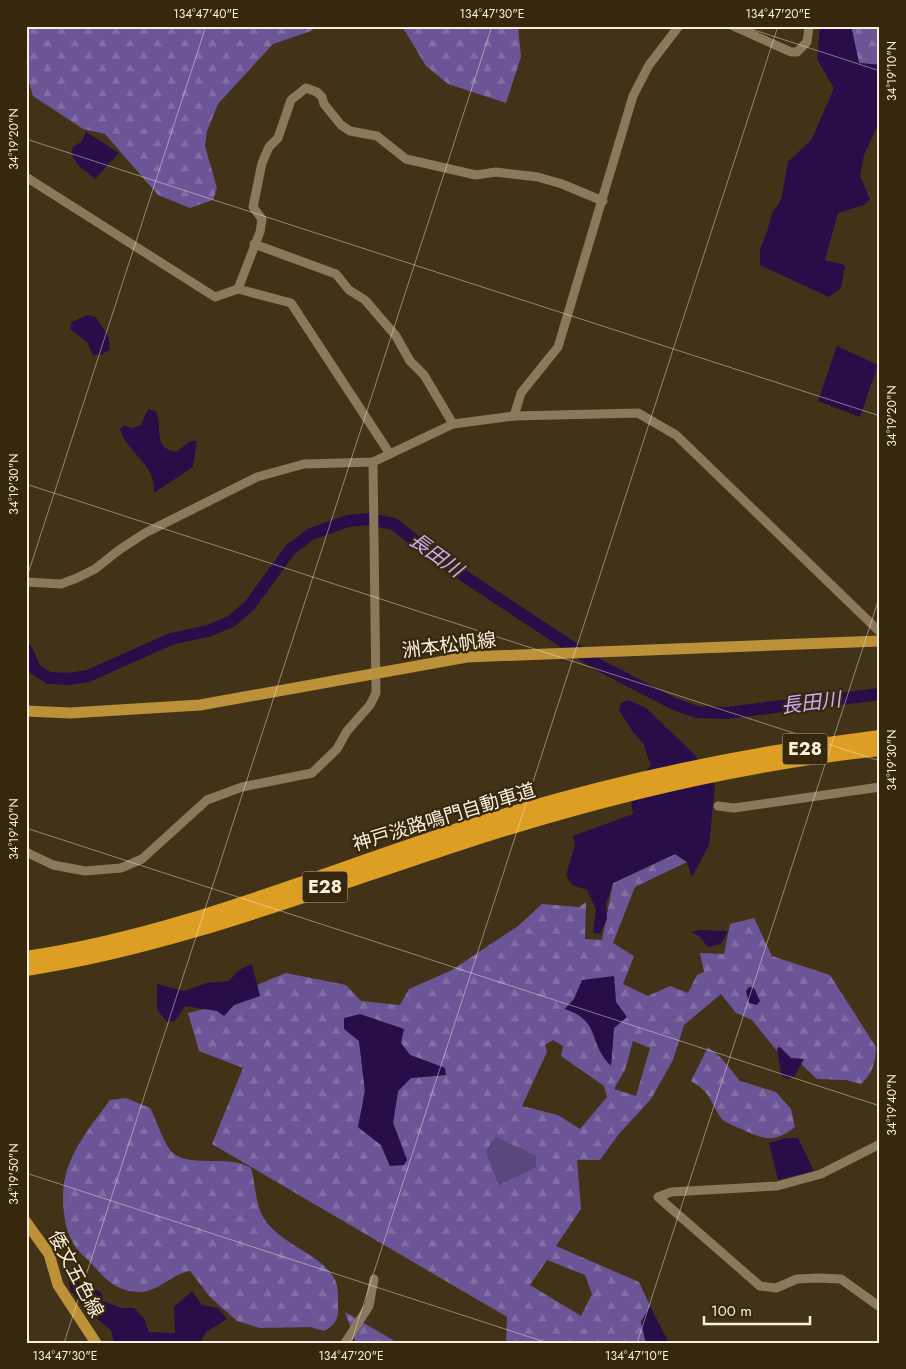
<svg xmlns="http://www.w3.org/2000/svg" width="906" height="1369" viewBox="0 0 906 1369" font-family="Jost,'Noto Sans JP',sans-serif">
<defs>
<pattern id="forest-firs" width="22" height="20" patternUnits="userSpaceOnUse" patternTransform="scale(1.25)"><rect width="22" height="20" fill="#6b5596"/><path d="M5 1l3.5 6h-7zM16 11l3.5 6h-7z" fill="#816ea4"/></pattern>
</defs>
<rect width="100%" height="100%" fill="#423217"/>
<path fill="#59477d" d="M496,1137L536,1156V1167L499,1185L486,1151Z"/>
<g fill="url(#forest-firs)" fill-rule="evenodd">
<path d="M26,26H317L311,31L273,44L218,104L207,131L205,146L217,188L213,200L190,208L158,195L105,134L83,129L33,96L26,71Z"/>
<path d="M402,26H518L521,57L506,103L448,84L426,66Z"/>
<path d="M851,26H880V65L859,63Z"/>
<path d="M675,854L687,862L635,887L613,943L634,956L623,984L648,996L670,986L688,993L697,975L704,972L700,953L724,954L730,924L754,918L772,956L830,975L876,1047C875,1064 873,1073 861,1084L846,1080L817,1079L798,1061L781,1056L752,1020L736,1013L721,994L684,1025L673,1060L651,1099L618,1135L600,1160H577L581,1209L556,1246L639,1282L650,1306L641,1322L646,1343H506L507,1317L212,1144L243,1068L199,1051L188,1013L259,996L257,985L286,973L346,985L361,1001L400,1005L409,989L452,970L518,926L542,904L579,907L586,902L585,939L602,940L613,883ZM614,977L616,1002L611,1065C586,1043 603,1021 565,1009L574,999ZM553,1040L563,1046L561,1056L604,1086L607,1097L580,1129L558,1115L522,1106L547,1052L545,1045ZM359,1041L401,1043L410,1055L445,1068V1075L411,1078L398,1091L393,1123L407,1160L390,1166L381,1145L358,1127L365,1091ZM633,1041L650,1048L636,1096L614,1089L625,1070ZM496,1137L536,1156V1167L499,1185L486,1151ZM547,1260L585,1275L592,1294L581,1316L530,1285Z"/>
<path d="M708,1047L722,1059L740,1081L776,1092L791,1109L795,1127C773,1144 763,1139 739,1128C734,1126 726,1123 722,1119C709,1102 713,1094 691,1081Z"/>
<path d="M126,1098L150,1108C156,1119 163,1141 170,1150C187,1170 227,1153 251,1168C256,1185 255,1206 265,1220C282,1245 323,1255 335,1280C339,1288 338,1298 338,1307C339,1319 334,1326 324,1331L310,1327L260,1328L237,1321L210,1297L190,1271C173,1273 157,1293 139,1292C116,1291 106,1280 92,1264C85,1257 76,1250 72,1241C65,1229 64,1215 63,1201C62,1159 86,1133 110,1100Z"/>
<path d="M345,1312L398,1343H356Z"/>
</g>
<g fill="#280e49">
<path d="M820,26H851L859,63L880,65V127L876,129L864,155L860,176L870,199L864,205L838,213L825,260L845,265L841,288L829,297L760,265V249L767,232L772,213L781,200L788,162L812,139L834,88L817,59Z"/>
<path d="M86,132L119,153L95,179L78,165L71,153L73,147L81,142Z"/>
<path d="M88,315L96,317L108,336L110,349L101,355H93L87,342L70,329L72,322Z"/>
<path d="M837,346L878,365L860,417L818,401Z"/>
<path d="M148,409L156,411C163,427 152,448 176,452L190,441H197L193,467L154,493C156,463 128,455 120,429L124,426L132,428L141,425Z"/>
<path d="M628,700L646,708L694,754L715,784L709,845L692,877L687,862L675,854L613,883L606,904L607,919L600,934L593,933L596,909L587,890L572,885L566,875L575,845L573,836L633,814C629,787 629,783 651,766L643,743L633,732L619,710L621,703Z"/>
<path d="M699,930L728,931L721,944L708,947L699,936L691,932Z"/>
<path d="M252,964L260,996L234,1005L224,1016L217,1011L185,1006L175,1021L167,1022L157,1009V984L184,991L207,983L229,981L239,970Z"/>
<path d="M614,976L616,1002L627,1017L614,1028L611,1066C588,1042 601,1021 565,1009L574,999L582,980Z"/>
<path d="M749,987L754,988L760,1001L757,1005L749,1003L746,991Z"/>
<path d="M360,1014L404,1029L401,1043L410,1055L445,1068L446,1075L411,1078L398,1091L393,1123L407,1160L404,1165L390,1166L381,1145L358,1127L365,1091L359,1041L344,1029V1018Z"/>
<path d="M780,1047L791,1058L804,1059L794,1077L787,1079L781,1075L777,1048Z"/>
<path d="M786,1138H798L814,1171L778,1180L769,1143Z"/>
<path d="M68,1277L101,1292L103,1301L121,1308H134L144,1318L149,1332L175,1333L174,1307L192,1291L202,1305L218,1308L227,1319L206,1332L200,1343H114L111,1330L86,1310L71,1291Z"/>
<path d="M650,1306L669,1343H646L641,1322Z"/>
</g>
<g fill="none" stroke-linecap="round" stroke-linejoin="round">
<path stroke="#280e49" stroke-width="12" d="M26,649L35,669L49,678L68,679L88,676L171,639L208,631L232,621L250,605L290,550L311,534L348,521L369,519L394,524L434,556L597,664L674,704L697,712L727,713L880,694"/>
<g stroke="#8c795c" stroke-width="9">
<path d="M733,26L791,52H797L807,42L809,26"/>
<path d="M26,177L215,297L238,289L291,303L390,454"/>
<path d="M254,244L336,274L349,290L365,300L396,336L410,361L424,375L453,424"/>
<path d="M238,289L260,232L262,219L253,207L262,163L269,147L278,138L291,100L306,88L317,92L322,97L324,104L341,125L350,131L377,136L406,159L476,175L496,172L538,177L562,184L603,201"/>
<path d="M514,416L521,393L558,347L633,96L649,65L679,26"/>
<path d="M26,582L61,584L77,578L95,569L119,550L145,533L257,477L304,464L373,462L453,424L514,416L638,413L676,435L880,632"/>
<path d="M718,806L734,808L880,787"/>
<path d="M26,852L53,865L85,871L121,868L142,859L207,800L242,787L312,773L337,749L347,731L370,705L376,693L373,462"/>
<path d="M880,1144L821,1174L777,1186L671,1192L658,1197L760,1286L776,1288L797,1279L818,1278L841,1279L880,1307"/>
<path d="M345,1343L369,1306L374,1279"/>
</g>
<g stroke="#bd903a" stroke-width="11">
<path d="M26,711L70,713L200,705L467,657L880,641"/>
<path d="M26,1222L49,1254L58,1285L96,1343"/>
</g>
<g stroke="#dd9f23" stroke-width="14">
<path d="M26,958C177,936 320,874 464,828C598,785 740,754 880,737"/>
<path d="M26,969C174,947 322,888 464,842C599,798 739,764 880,749"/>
</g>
</g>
<path fill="none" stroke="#f9efdf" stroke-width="1" stroke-opacity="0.45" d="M742,26L880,71M26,139L880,416M26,484L880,761M26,580L206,26M26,828L880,1106M26,1173L548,1343M64,1343L492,26M351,1343L778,26M637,1343L880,595"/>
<g text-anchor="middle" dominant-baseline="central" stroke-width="4.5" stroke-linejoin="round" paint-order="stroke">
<g fill="#37280d" stroke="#bfb3a0" stroke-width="1">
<rect x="782.5" y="733.5" width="45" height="31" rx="4"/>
<rect x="302.5" y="871.5" width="45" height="31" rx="4"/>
</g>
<g font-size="18" font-weight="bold" fill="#f9efdf">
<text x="805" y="749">E28</text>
<text x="325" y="887">E28</text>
</g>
<g font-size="19" fill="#f9efdf" stroke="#37280d">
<text transform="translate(449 645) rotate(-7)">洲本松帆線</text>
<text transform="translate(444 817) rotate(-17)">神戸淡路鳴門自動車道</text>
<text transform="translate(76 1274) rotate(62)">倭文五色線</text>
</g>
<g font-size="20" font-style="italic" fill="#c6b0fa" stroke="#37280d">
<text transform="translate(436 555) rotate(36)">長田川</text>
<text transform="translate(811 703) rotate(-7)">長田川</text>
</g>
</g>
<rect width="906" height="1369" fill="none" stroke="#37280d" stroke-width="55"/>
<path d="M704 1316v8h106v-8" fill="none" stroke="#f9efdf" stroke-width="2.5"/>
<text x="711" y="1316" font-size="15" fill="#f9efdf" stroke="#37280d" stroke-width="4" paint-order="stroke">100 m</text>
<rect x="28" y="28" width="850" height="1314" fill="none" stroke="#f9efdf" stroke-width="2"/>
<g font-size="12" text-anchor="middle" fill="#f9efdf">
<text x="206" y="18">134°47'40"E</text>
<text x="492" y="18">134°47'30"E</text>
<text x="778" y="18">134°47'20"E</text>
<text transform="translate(892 71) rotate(-90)" y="4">34°19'10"N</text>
<text transform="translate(14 139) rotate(-90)" y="4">34°19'20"N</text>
<text transform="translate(892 416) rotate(-90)" y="4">34°19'20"N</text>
<text transform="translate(14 484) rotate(-90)" y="4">34°19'30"N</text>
<text transform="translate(892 760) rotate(-90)" y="4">34°19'30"N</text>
<text transform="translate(14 829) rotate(-90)" y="4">34°19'40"N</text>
<text transform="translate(892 1105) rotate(-90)" y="4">34°19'40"N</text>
<text transform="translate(14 1174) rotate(-90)" y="4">34°19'50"N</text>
<text x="65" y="1360">134°47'30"E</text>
<text x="351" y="1360">134°47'20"E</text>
<text x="637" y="1360">134°47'10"E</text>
</g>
</svg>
